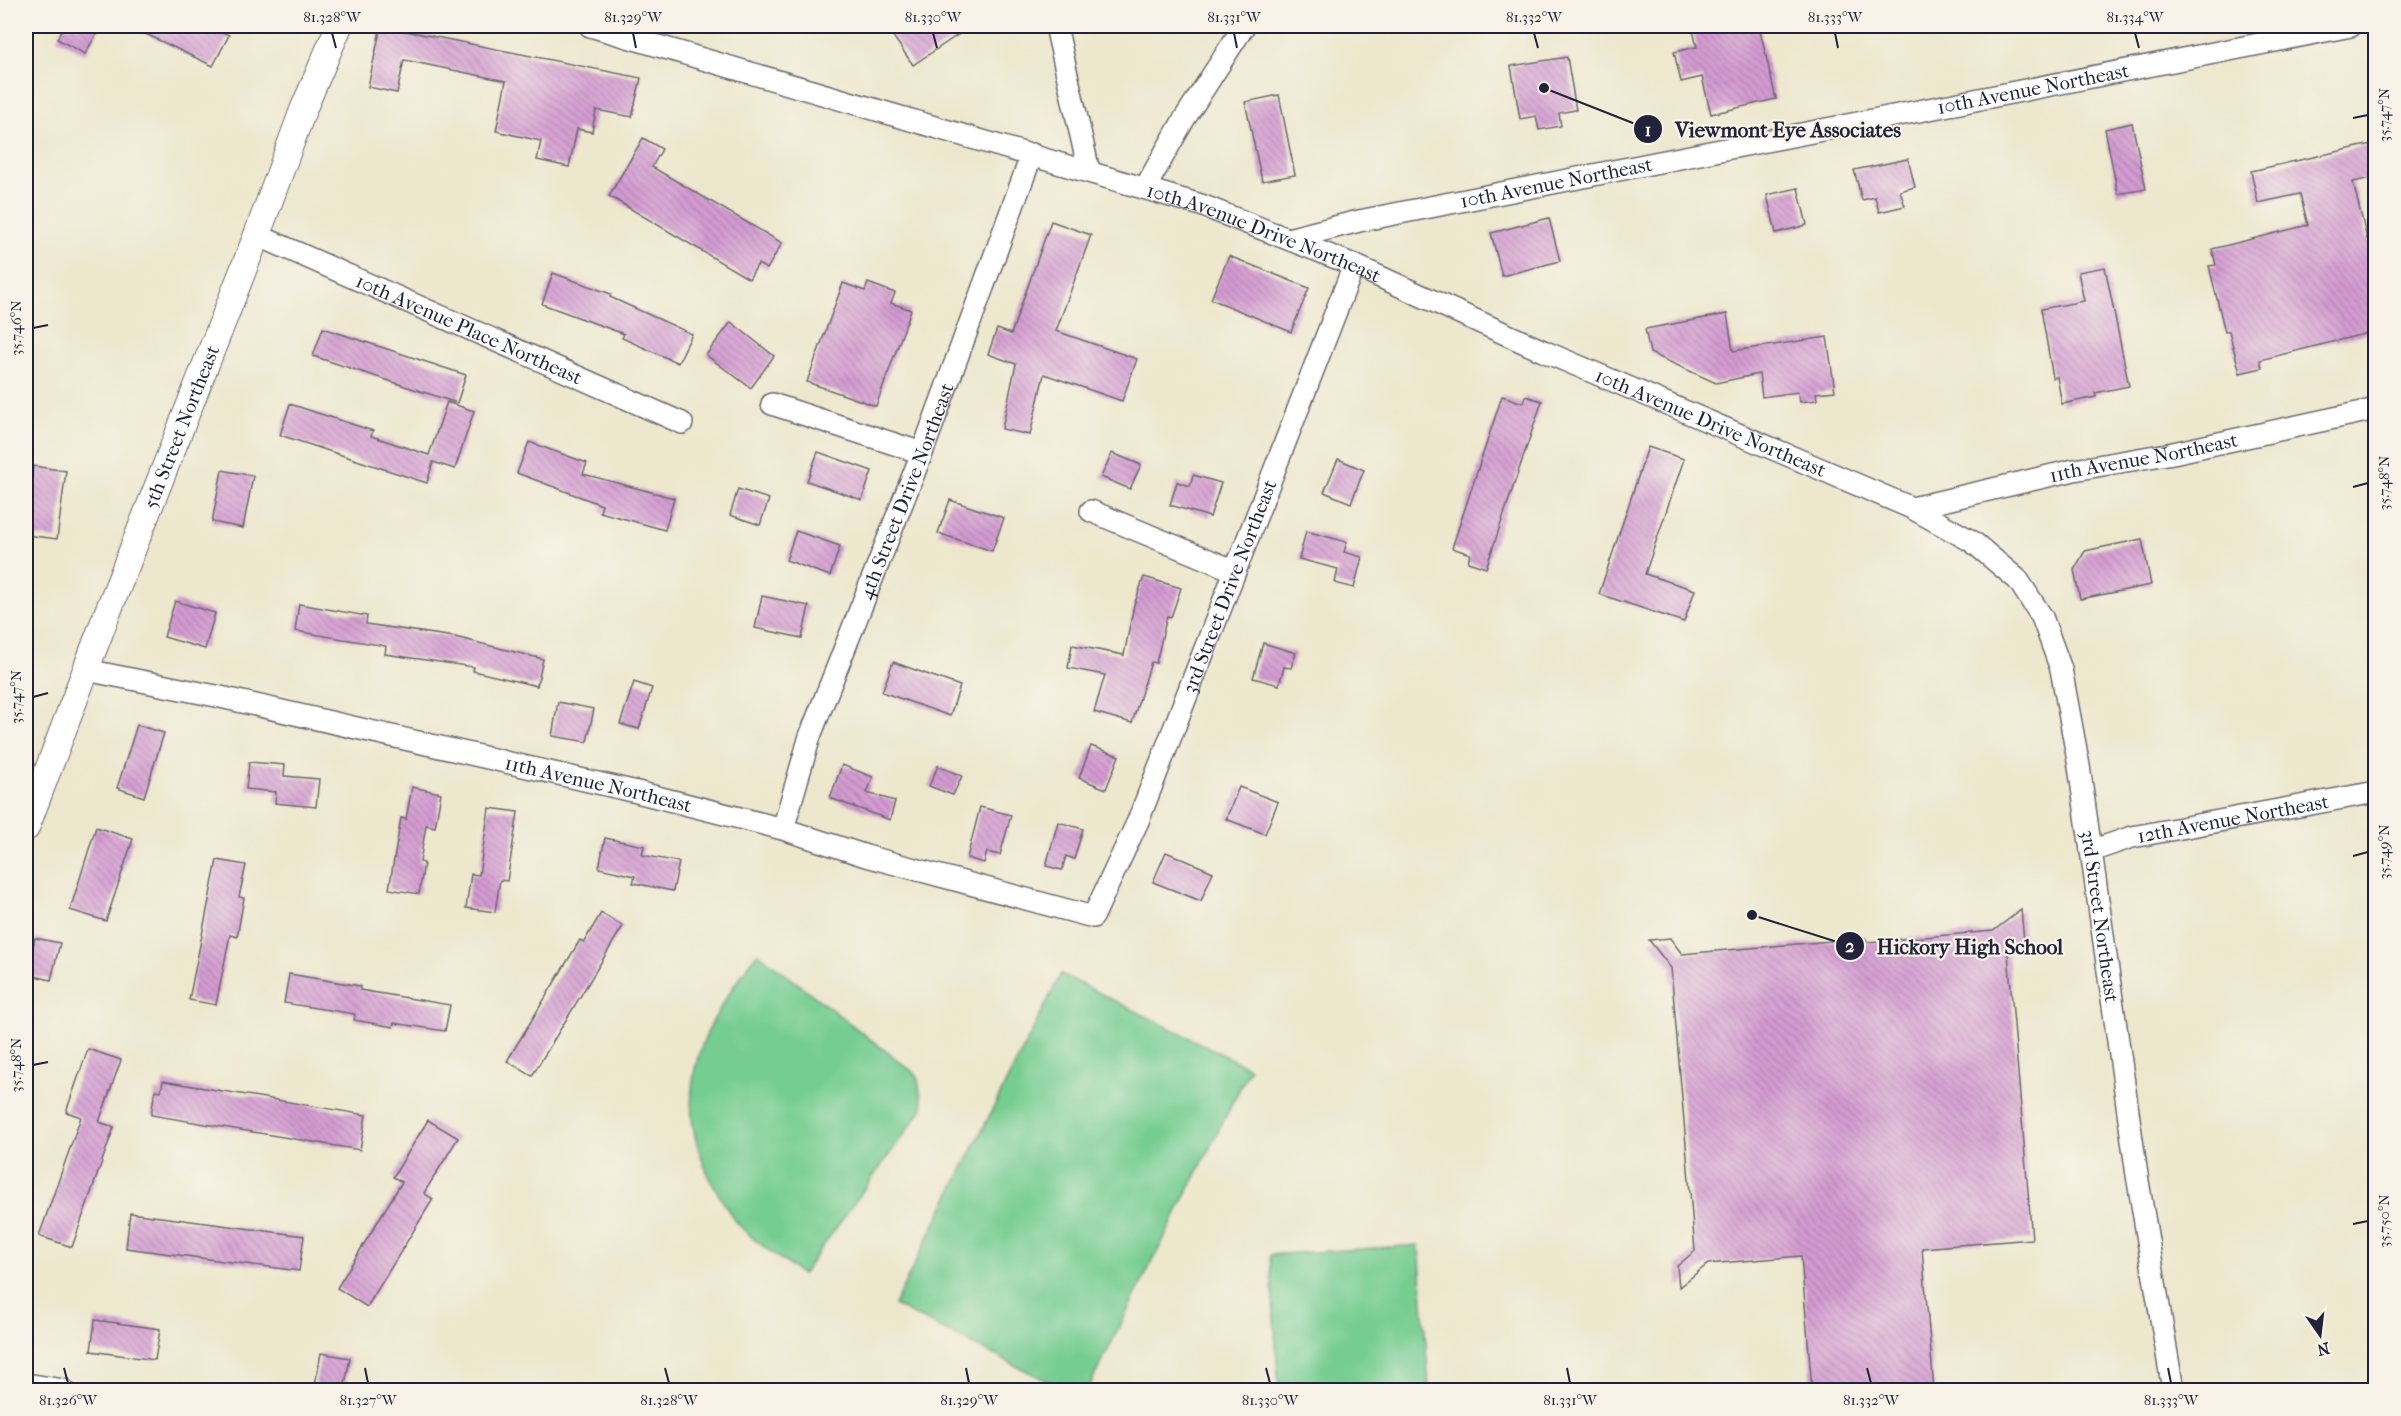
<svg xmlns="http://www.w3.org/2000/svg" width="2401" height="1416" viewBox="0 0 2401 1416" font-family="'IM FELL French Canon',serif">
<defs>
<pattern id="building-back-hatch" width="6" height="6" patternUnits="userSpaceOnUse" patternTransform="scale(1.5)"><rect width="6" height="6" fill="#d49bd2"/><path d="M-1 5l2 2M0 0l6 6M5-1l2 2" fill="none" stroke="#ac7eac"/></pattern>
</defs>
<rect width="100%" height="100%" fill="#f7f3e8"/>
<filter id="ink" filterUnits="userSpaceOnUse"><feTurbulence type="fractalNoise" baseFrequency=".0167" numOctaves="2"/><feDisplacementMap in="SourceGraphic" scale="12" xChannelSelector="R" yChannelSelector="G"/><feConvolveMatrix kernelMatrix="1 2 1 2 8 2 1 2 1" color-interpolation-filters="sRGB"/></filter>
<filter id="wash" filterUnits="userSpaceOnUse"><feTurbulence type="fractalNoise" baseFrequency=".008" numOctaves="4" result="noise"/><feDisplacementMap in="SourceGraphic" scale="24" xChannelSelector="R" yChannelSelector="G"/><feGaussianBlur stdDeviation="1.35" result="paint"/><feColorMatrix in="noise" values="0 0 0 0 0 0 0 0 0 0 0 0 0 0 0 0 0 1.4 0 .05"/><feComposite in="paint" operator="in"/></filter>
<g filter="url(#wash)">
<rect width="100%" height="100%" fill="#ede7cd"/>
<g fill="#76cd92" stroke="#4c7866" stroke-width="1.5">
<path d="M758,953L917,1075L923,1108L802,1275C784,1261 762,1247 745,1231C730,1217 719,1195 710,1178C667,1090 704,1023 758,953Z"/>
<path d="M1061,974L1250,1068L1088,1389L1065,1390L894,1305Z"/>
<path d="M1419,1245L1429,1390H1279L1270,1255Z"/>
</g>
<g id="blocks">
<g fill="url(#building-back-hatch)">
<path d="M64,26H101L85,54L57,39Z"/>
<path d="M129,26H208L229,35L213,66Z"/>
<path d="M381,26L641,78L632,117L596,110L592,132L577,129L569,167L537,160L541,141L496,131L506,81L404,60L397,93L368,87Z"/>
<path d="M886,26H971L913,65Z"/>
<path d="M1692,26H1759L1776,99L1711,114L1702,77L1681,82L1674,52L1697,47Z"/>
<path d="M1567,57L1576,110L1559,113L1561,126L1539,130L1536,116L1520,119L1511,66Z"/>
<path d="M1279,95L1295,175L1262,181L1245,102Z"/>
<path d="M2132,123L2146,189L2118,194L2105,129Z"/>
<path d="M643,138L662,149L652,167L782,243L767,269L758,264L749,279L609,196Z"/>
<path d="M2376,143V177L2353,182L2367,239L2371,238L2376,258V331L2260,360L2262,368L2240,373L2229,331L2225,332L2209,266L2216,265L2212,249L2308,225L2300,194L2258,203L2251,171Z"/>
<path d="M1908,159L1915,187L1900,191L1905,206L1879,212L1875,197L1862,200L1854,170Z"/>
<path d="M1798,188L1807,225L1776,233L1767,195Z"/>
<path d="M1549,218L1560,261L1502,276L1491,233Z"/>
<path d="M1051,221L1091,235L1056,331L1137,359L1122,401L1044,374L1030,435L1002,429L1016,364L988,354L997,329L1011,334Z"/>
<path d="M1229,256L1309,288L1291,332L1211,299Z"/>
<path d="M2105,267L2129,386L2095,393L2096,397L2062,404L2057,377L2053,378L2041,309L2084,301L2078,272Z"/>
<path d="M553,273L611,294L610,297L692,334L678,363L622,338L624,334L542,304Z"/>
<path d="M843,283L865,291L868,283L895,293L891,303L911,310L876,406L807,382Z"/>
<path d="M1727,314L1733,351L1827,337L1835,391L1816,393L1817,400L1800,402L1798,392L1762,397L1759,374L1716,383L1650,353L1645,329Z"/>
<path d="M731,322L774,356L751,388L706,355Z"/>
<path d="M323,328L466,375L457,403L313,356Z"/>
<path d="M1502,396L1523,403L1525,396L1542,401L1486,568L1468,562L1470,554L1452,548Z"/>
<path d="M447,402L474,411L455,469L433,462L427,483L280,435L290,404L373,431L371,436L429,455Z"/>
<path d="M529,442L587,463L583,474L674,498L665,530L600,512L602,505L517,473Z"/>
<path d="M1648,447L1684,459L1645,574L1695,590L1684,622L1599,594Z"/>
<path d="M818,452L872,471L862,500L807,481Z"/>
<path d="M1112,453L1141,465L1130,489L1101,477Z"/>
<path d="M1338,459L1364,470L1351,503L1324,492Z"/>
<path d="M33,466L66,471L57,539L26,535Z"/>
<path d="M222,470L253,476L243,528L212,522Z"/>
<path d="M1193,475L1221,483L1210,517L1170,505L1177,482L1190,486Z"/>
<path d="M738,489L769,499L760,525L730,515Z"/>
<path d="M950,500L1004,518L992,551L938,533Z"/>
<path d="M796,531L840,546L830,576L786,560Z"/>
<path d="M1306,531L1347,542L1344,552L1362,557L1354,588L1335,583L1338,569L1299,559Z"/>
<path d="M2142,539L2151,585L2080,599L2074,570L2085,551Z"/>
<path d="M1144,577L1181,588L1171,617L1167,616L1156,663L1151,662L1132,723L1094,712L1105,675L1068,668L1072,645L1124,655L1134,605Z"/>
<path d="M762,596L809,606L802,638L755,628Z"/>
<path d="M175,601L215,613L205,649L164,637Z"/>
<path d="M299,604L367,616L366,624L455,637L543,659L537,686L473,671L474,667L385,654L386,646L295,631Z"/>
<path d="M1263,643L1296,653L1291,668L1284,667L1279,685L1253,678Z"/>
<path d="M893,662L960,686L950,716L882,692Z"/>
<path d="M634,682L652,688L639,729L620,724Z"/>
<path d="M558,702L594,709L587,742L552,736Z"/>
<path d="M137,725L164,733L144,797L117,788Z"/>
<path d="M1091,746L1119,756L1106,789L1079,778Z"/>
<path d="M249,762L285,765L284,776L319,779L316,807L275,803L276,792L246,789Z"/>
<path d="M842,765L873,777L867,793L895,801L890,820L830,798Z"/>
<path d="M938,766L962,776L953,795L929,786Z"/>
<path d="M412,787L441,793L435,827L426,825L420,862L424,863L419,894L389,889L401,818L406,819Z"/>
<path d="M1239,787L1278,802L1265,834L1226,819Z"/>
<path d="M980,807L1011,815L1000,855L987,852L984,863L967,858Z"/>
<path d="M489,808L518,812L507,881L500,880L495,912L466,908L471,874L479,875Z"/>
<path d="M1058,822L1083,829L1074,859L1066,856L1062,870L1046,866Z"/>
<path d="M96,827L133,839L106,921L70,910Z"/>
<path d="M605,838L644,846L642,855L679,862L673,891L633,883L635,876L599,868Z"/>
<path d="M1166,852L1213,872L1201,901L1153,882Z"/>
<path d="M217,860L246,865L239,897L244,898L237,937L230,935L216,1005L189,1000Z"/>
<path d="M2021,910L2024,941L2008,953L2032,1239L1922,1248L1934,1390H1812L1801,1256L1708,1264L1679,1287L1677,1266L1695,1251L1671,968L1649,940L1670,938L1682,954L1865,938L1868,942L1993,931Z"/>
<path d="M601,913L623,926L532,1076L507,1061L580,940L584,942Z"/>
<path d="M35,938L60,943L51,980L26,974Z"/>
<path d="M289,974L360,986V990L450,1005L445,1031L394,1023L393,1027L354,1020L355,1014L284,1003Z"/>
<path d="M88,1049L121,1060L99,1122L114,1127L72,1247L39,1236L81,1117L66,1112Z"/>
<path d="M163,1081L366,1115L360,1150L151,1115L155,1090L161,1091Z"/>
<path d="M428,1120L458,1138L424,1193L433,1199L367,1307L337,1288L402,1182L393,1177Z"/>
<path d="M130,1213L304,1236L299,1271L126,1248Z"/>
<path d="M95,1320L160,1329L155,1360L91,1351Z"/>
<path d="M321,1353L350,1358L344,1390L315,1385Z"/>
</g>
</g>
</g>
<g filter="url(#ink)">
<use href="#blocks" fill-opacity="0" stroke="#69676e" stroke-width="1.5"/>
<g fill="none" stroke-linecap="round" stroke-linejoin="round">
<defs>
<g id="minor">
<path id="s1" d="M590,26L1201,205L1354,265L1543,351L1912,508L1973,542L2018,580L2042,617L2061,669L2079,766L2137,1175L2173,1390"/>
<path d="M1056,26L1089,171"/>
<path d="M1145,188L1183,121L1244,26"/>
<path id="s2" d="M257,235L682,423"/>
<path id="s3" d="M1292,238L1359,221L2351,26"/>
<path d="M772,404L922,453"/>
<path id="s4" d="M1912,508L2074,470L2173,453L2376,409"/>
<path d="M1091,511L1235,571"/>
<path id="s5" d="M86,670L216,696L637,792L783,829L866,856L1093,917L1138,821L1354,265"/>
<path id="s6" d="M783,829L810,736L922,453L1032,154"/>
<path id="s7" d="M2091,851L2132,837L2376,792"/>
<path d="M26,1384L64,1390"/>
</g>
<g id="tertiary">
<path id="s8" d="M26,828L105,619L257,235L303,110L339,26"/>
</g>
</defs>
<use href="#minor" stroke="#69676e" stroke-width="24"/>
<use href="#tertiary" stroke="#69676e" stroke-width="28"/>
<use href="#minor" stroke="#fff" stroke-width="21"/>
<use href="#tertiary" stroke="#fff" stroke-width="26"/>
</g>
</g>
<path fill="none" stroke="#22223b" stroke-width="2" d="M332,33L336,48M633,33L636,48M933,33L937,48M1234,33L1237,48M1534,33L1538,48M1835,33L1838,48M2135,33L2139,48M2353,118L2368,115M33,328L48,325M2353,487L2368,483M33,697L48,693M2353,856L2368,852M33,1065L48,1062M2353,1224L2368,1221M64,1368L68,1383M365,1368L368,1383M665,1368L669,1383M966,1368L969,1383M1266,1368L1270,1383M1567,1368L1570,1383M1867,1368L1871,1383M2168,1368L2171,1383"/>
<g text-anchor="middle" dominant-baseline="central" stroke-width="4.5" stroke-linejoin="round" paint-order="stroke">
<g font-size="20" fill="#22223b" stroke="#f7f3e8">
<text stroke="none"><textPath href="#s3" startOffset="756">10th Avenue Northeast</textPath></text>
<text stroke="none"><textPath href="#s3" startOffset="270">10th Avenue Northeast</textPath></text>
<text stroke="none"><textPath href="#s1" startOffset="705">10th Avenue Drive Northeast</textPath></text>
<text stroke="none"><textPath href="#s2" startOffset="232">10th Avenue Place Northeast</textPath></text>
<text stroke="none"><textPath href="#s1" startOffset="1191">10th Avenue Drive Northeast</textPath></text>
<text stroke="none"><textPath href="#s8" startOffset="430">5th Street Northeast</textPath></text>
<text stroke="none"><textPath href="#s4" startOffset="237">11th Avenue Northeast</textPath></text>
<text stroke="none"><textPath href="#s6" startOffset="360">4th Street Drive Northeast</textPath></text>
<text stroke="none"><textPath href="#s5" startOffset="1395">3rd Street Drive Northeast</textPath></text>
<text stroke="none"><textPath href="#s5" startOffset="525">11th Avenue Northeast</textPath></text>
<text stroke="none"><textPath href="#s7" startOffset="146">12th Avenue Northeast</textPath></text>
<text stroke="none"><textPath href="#s1" startOffset="1888">3rd Street Northeast</textPath></text>
</g>
</g>
<path fill="none" stroke="#22223b" stroke-width="2" d="M1544 88L1648 129M1752 915L1850 946"/>
<g fill="#22223b" stroke="#f7f3e8" stroke-width="2">
<circle cx="1544" cy="88" r="6"/>
<circle cx="1752" cy="915" r="6"/>
<circle cx="1648" cy="129" r="15"/>
<circle cx="1850" cy="946" r="15"/>
</g>
<g font-size="18" text-anchor="middle" font-weight="bold" fill="#fff">
<text x="1648" y="136">1</text>
<text x="1850" y="952">2</text>
</g>
<g font-size="21" text-anchor="middle" font-weight="bold" fill="#22223b" stroke="#f7f3e8" stroke-width="4.5" stroke-linejoin="round" paint-order="stroke">
<text x="1788" y="137">Viewmont Eye Associates</text>
<text x="1970" y="954">Hickory High School</text>
</g>
<rect width="2401" height="1416" fill="none" stroke="#f7f3e8" stroke-width="66"/>
<g transform="translate(2320 1335) rotate(166)" stroke="#f7f3e8" stroke-width="4.5" paint-order="stroke">
<path d="M0-4.5L10 22L0 15L-10 22Z" fill="#22223b"/>
<text y="-9" font-size="16" font-weight="bold" text-anchor="middle" fill="#22223b">N</text>
</g>
<rect x="33" y="33" width="2335" height="1350" fill="none" stroke="#22223b" stroke-width="2"/>
<g font-size="15" text-anchor="middle" fill="#22223b">
<text x="332" y="22">81.328°W</text>
<text x="633" y="22">81.329°W</text>
<text x="933" y="22">81.330°W</text>
<text x="1234" y="22">81.331°W</text>
<text x="1534" y="22">81.332°W</text>
<text x="1835" y="22">81.333°W</text>
<text x="2135" y="22">81.334°W</text>
<text transform="translate(2384 115) rotate(-90)" y="5">35.747°N</text>
<text transform="translate(16 328) rotate(-90)" y="5">35.746°N</text>
<text transform="translate(2384 483) rotate(-90)" y="5">35.748°N</text>
<text transform="translate(16 697) rotate(-90)" y="5">35.747°N</text>
<text transform="translate(2384 852) rotate(-90)" y="5">35.749°N</text>
<text transform="translate(16 1065) rotate(-90)" y="5">35.748°N</text>
<text transform="translate(2384 1221) rotate(-90)" y="5">35.750°N</text>
<text x="68" y="1405">81.326°W</text>
<text x="368" y="1405">81.327°W</text>
<text x="669" y="1405">81.328°W</text>
<text x="969" y="1405">81.329°W</text>
<text x="1270" y="1405">81.330°W</text>
<text x="1570" y="1405">81.331°W</text>
<text x="1871" y="1405">81.332°W</text>
<text x="2171" y="1405">81.333°W</text>
</g>
</svg>
